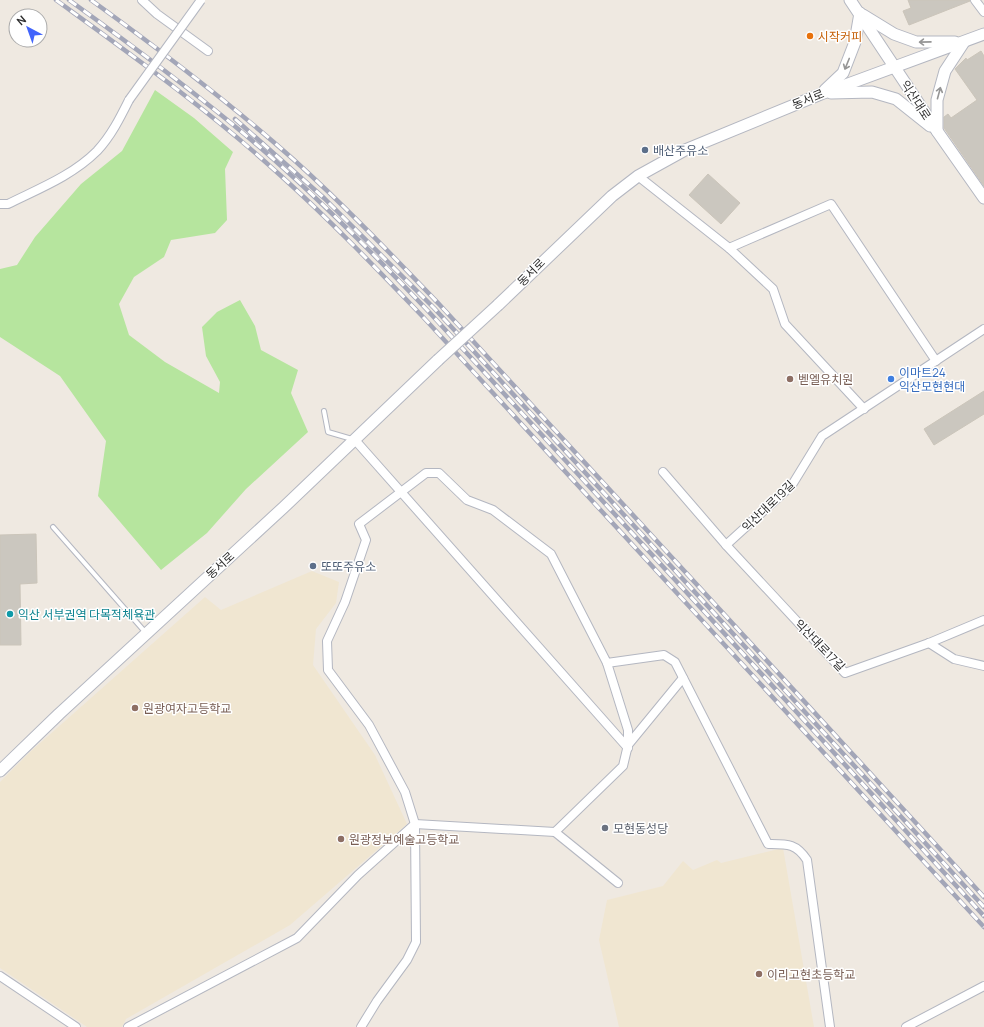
<svg xmlns="http://www.w3.org/2000/svg" width="984" height="1027" viewBox="0 0 984 1027" font-family="Manrope,'Noto Sans KR',sans-serif">
<rect width="100%" height="100%" fill="#efe9e1"/>
<g fill="#f0e6d1">
<path d="M312,571L339,582L336,603L316,629L313,665L375,755L407,824L290,925L126,1019L122,1027H87L0,968V782L30,752L205,597L221,610Z"/>
<path d="M783,848L814,1027H619L599,940L607,900L663,886L683,861L693,870L717,860L721,863Z"/>
</g>
<path fill="#b6e59e" d="M155,90L194,118L233,152L225,169L227,220L215,233L171,240L164,257L134,277L119,304L129,335L165,362L219,393L220,382L206,356L202,327L217,312L240,300L255,326L261,350L298,370L291,393L308,432L246,489L207,533L161,570L98,496L106,441L60,376L0,337V269L17,265L35,237L81,184L122,151Z"/>
<g fill="#cbc7bf" stroke="#cbc5ba">
<path d="M908,0H970V1L909,25L903,11L911,8Z"/>
<path d="M981,51L984,56V186L944,128V117L948,114L951,118L977,100L955,69L966,58L967,60Z"/>
<path d="M708,174L740,203L721,224L689,195Z"/>
<path d="M984,391V414L934,445L924,429Z"/>
<path d="M36,534L37,583L20,584L21,645H0V535Z"/>
</g>
<g fill="none" stroke-linecap="round" stroke-linejoin="round">
<defs>
<g id="lane">
<path d="M324,411L328,432L352,439"/>
<path d="M53,527L146,633"/>
</g>
<g id="street">
<path d="M142,0L157,14L208,51"/>
<path d="M975,0L984,12"/>
<path d="M638,176L729,248L773,289L785,324L864,409"/>
<path d="M0,204H8C38,189 72,176 97,151C111,136 120,118 129,100"/>
<path d="M729,248L831,204L936,361"/>
<path d="M355,440L628,748"/>
<path d="M663,472L726,545L845,673L929,643L984,620"/>
<path d="M726,545L792,485L822,436L984,329"/>
<path d="M929,643L954,659L984,666"/>
<path d="M607,663L628,730V745"/>
<path d="M555,832L618,883"/>
<path d="M0,976L76,1027"/>
<path d="M128,1027L297,938L358,875L415,824L555,832L623,766L628,745L683,678"/>
<path d="M361,1027L377,1001L407,960L416,942L415,824L405,792L369,725L328,670L327,641L345,602L366,540L359,524L426,473H439L467,500L493,510L551,554L607,663L664,655L675,662L768,844C787,844 796,843 807,860L830,1027"/>
<path d="M906,1027L984,986"/>
</g>
<g id="secondary">
<path d="M850,0L937,131L984,198"/>
<path d="M863,15L894,34L916,42H955"/>
<path d="M825,90L843,73L855,42L860,13"/>
<path d="M831,93L872,92L896,99L930,126"/>
<path d="M937,131V100L945,71L964,42"/>
<path d="M498,305L612,196L638,176L685,150L821,94L984,34"/>
<path d="M0,771L59,714L284,507L438,360"/>
</g>
</defs>
<use href="#lane" stroke="#b4b7c1" stroke-width="6"/>
<use href="#street" stroke="#b4b7c1" stroke-width="10"/>
<use href="#secondary" stroke="#b4b7c1" stroke-width="13"/>
<use href="#lane" stroke="#fff" stroke-width="4"/>
<use href="#street" stroke="#fff" stroke-width="8"/>
<use href="#secondary" stroke="#fff" stroke-width="11"/>
<defs>
<g id="rail">
<path d="M56,0C133,56 210,111 280,175C330,220 377,269 424,318L984,927"/>
<path d="M69,0C130,44 191,89 249,138C313,192 372,252 429,312L984,916"/>
<path d="M91,0C160,50 229,102 293,159C344,205 391,254 439,304L984,897"/>
<path d="M235,119L324,198L434,308L984,907"/>
</g>
</defs>
<use href="#rail" stroke="#a3a6b8" stroke-width="4.5"/>
<use href="#rail" stroke="#fff" stroke-width="3" stroke-dasharray="9" stroke-linecap="butt"/>
<defs>
<path id="street-bridge" d="M129,100L201,0"/>
<path id="secondary-bridge" d="M438,360L498,305"/>
</defs>
<use href="#street-bridge" stroke="#b4b7c1" stroke-width="10" stroke-linecap="butt"/>
<use href="#secondary-bridge" stroke="#b4b7c1" stroke-width="13" stroke-linecap="butt"/>
<use href="#street-bridge" stroke="#fff" stroke-width="8"/>
<use href="#secondary-bridge" stroke="#fff" stroke-width="11"/>
</g>
<defs><path id="oneway-shaft" d="M-6 0H5M1.5-3L5.5 0L1.5 3" fill="none" stroke-width="1.6" stroke-linecap="round" stroke-linejoin="round"/></defs>
<g stroke="#969696">
<use href="#oneway-shaft" transform="translate(925 42) rotate(179)"/>
<use href="#oneway-shaft" transform="translate(847 64) rotate(112)"/>
<use href="#oneway-shaft" transform="translate(939 93) rotate(-75)"/>
</g>
<circle fill="#e8710a" stroke="#fff" stroke-width="1.5" cx="810" cy="36" r="4"/>
<g fill="#5c6f8a" stroke="#fff" stroke-width="1.5">
<circle cx="645" cy="150" r="4"/>
<circle cx="313" cy="566" r="4"/>
</g>
<g fill="#8d6e63" stroke="#fff" stroke-width="1.5">
<circle cx="790" cy="379" r="4"/>
<circle cx="135" cy="708" r="4"/>
<circle cx="341" cy="839" r="4"/>
<circle cx="759" cy="974" r="4"/>
</g>
<circle fill="#3f7fe0" stroke="#fff" stroke-width="1.5" cx="891" cy="379" r="4"/>
<circle fill="#0f9aa8" stroke="#fff" stroke-width="1.5" cx="10" cy="614" r="4"/>
<circle fill="#6b7280" stroke="#fff" stroke-width="1.5" cx="605" cy="828" r="4"/>
<g text-anchor="middle" dominant-baseline="central" stroke-width="3" stroke-linejoin="round" paint-order="stroke">
<g font-size="12" fill="#c56008" stroke="#fff" text-anchor="start">
<text x="818" y="36">시작커피</text>
</g>
<g font-size="12" fill="#2e2e2e" stroke="#fff">
<text transform="translate(808 99) rotate(-22)">동서로</text>
<text transform="translate(916 100) rotate(57)">익산대로</text>
<text transform="translate(531 272) rotate(-45)">동서로</text>
<text transform="translate(768 506) rotate(-44)">익산대로19길</text>
<text transform="translate(220 565) rotate(-42)">동서로</text>
<text transform="translate(820 645) rotate(46)">익산대로17길</text>
</g>
<g font-size="12" fill="#4e5e75" stroke="#fff" text-anchor="start">
<text x="653" y="150">배산주유소</text>
<text x="321" y="566">또또주유소</text>
</g>
<g font-size="12" fill="#366cbe" stroke="#fff" text-anchor="start">
<text x="899" y="372">이마트24<tspan x="899" dy="14">익산모현현대</tspan></text>
</g>
<g font-size="12" fill="#785e54" stroke="#fff" text-anchor="start">
<text x="798" y="379">벧엘유치원</text>
<text x="143" y="708">원광여자고등학교</text>
<text x="349" y="839">원광정보예술고등학교</text>
<text x="767" y="974">이리고현초등학교</text>
</g>
<g font-size="12" fill="#0d838f" stroke="#fff" text-anchor="start">
<text x="18" y="614">익산 서부권역 다목적체육관</text>
</g>
<g font-size="12" fill="#5b616d" stroke="#fff" text-anchor="start">
<text x="613" y="828">모현동성당</text>
</g>
</g>
<g transform="translate(28 28) rotate(319)"><circle r="19" fill="#ffffff" stroke="#ababab"/>
<path d="M0-3L7 15L0 10L-7 15Z" fill="#4264fb"/>
<text y="-6" font-size="11" font-weight="bold" text-anchor="middle" fill="#2e2e2e">N</text>
</g>
</svg>
